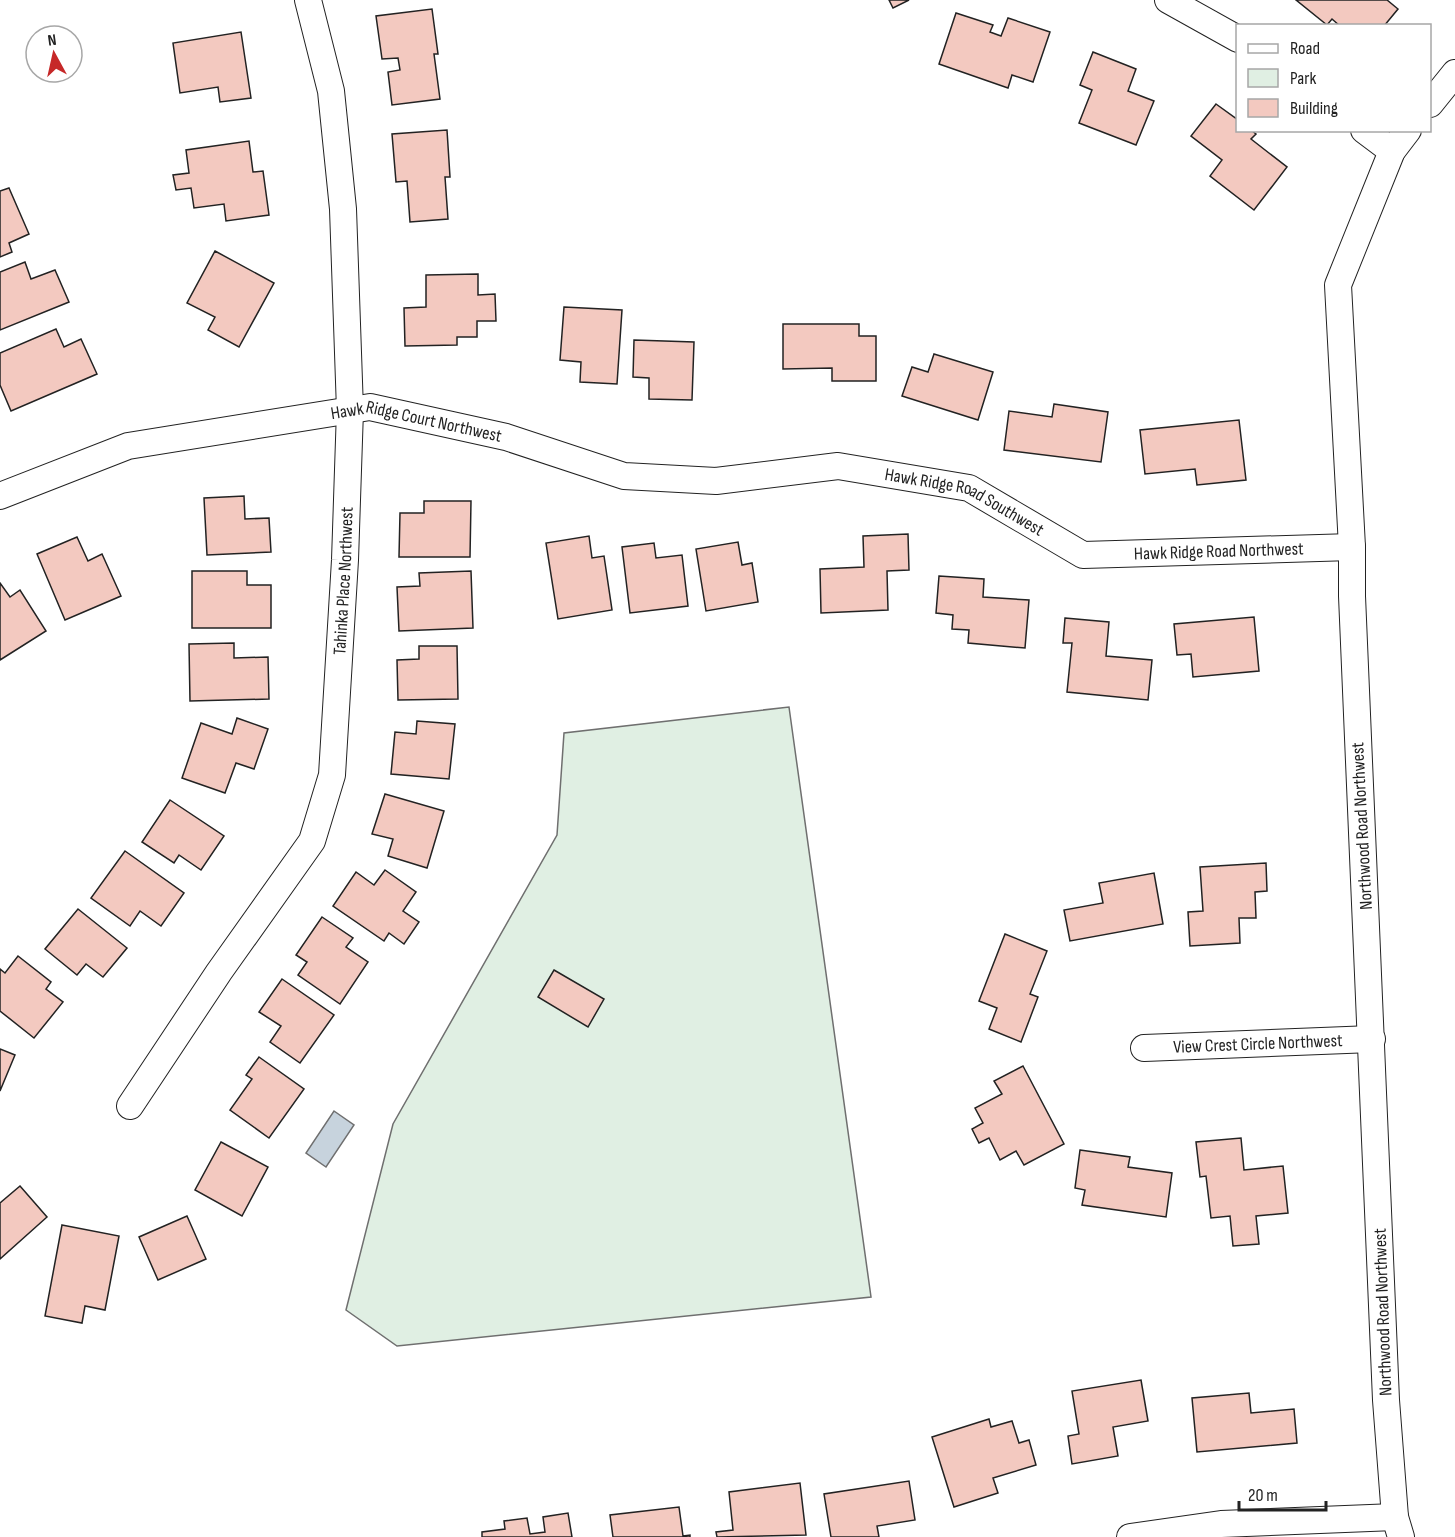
<svg xmlns="http://www.w3.org/2000/svg" width="1455" height="1537" viewBox="0 0 1455 1537" font-family="'Sofia Sans Condensed',sans-serif">
<rect width="100%" height="100%" fill="#fff"/>
<path fill="#e0efe3" stroke="#6f6f6f" stroke-width="1.5" d="M789,707L871,1297L397,1346L346,1310L393,1124L557,835L564,733Z"/>
<path fill="#c7d3dd" stroke="#6f6f6f" stroke-width="1.5" d="M334,1111L354,1125L326,1167L306,1153Z"/>
<g fill="#f3c9c0" stroke="#222" stroke-width="1.5">
<path d="M889,0H909L893,8Z"/>
<path d="M1296,0H1387L1398,9L1384,26H1340L1332,19L1327,25Z"/>
<path d="M432,9L438,54H434L440,99L392,105L388,72L400,70L398,58L382,59L376,16Z"/>
<path d="M956,13L993,25L990,32L1001,36L1008,18L1050,32L1033,82L1012,75L1008,88L939,64Z"/>
<path d="M241,32L251,98L220,102L218,87L180,93L173,43Z"/>
<path d="M1093,52L1136,69L1128,91L1154,101L1136,145L1079,123L1092,90L1080,85Z"/>
<path d="M1216,104L1238,120V130H1251L1256,134L1251,139L1287,167L1254,210L1210,176L1222,160L1191,136Z"/>
<path d="M447,130L450,177H445L448,219L410,222L407,181L396,182L392,134Z"/>
<path d="M249,141L253,172L263,171L269,215L226,221L224,204L194,208L191,188L176,190L173,175L189,173L186,150Z"/>
<path d="M9,188L29,234L9,243L12,252L0,257V191Z"/>
<path d="M215,251L274,283L239,347L208,330L215,317L187,303Z"/>
<path d="M25,262L31,279L55,270L69,302L0,330V272Z"/>
<path d="M478,274V295L495,294L496,321H477V337H457V345L405,346L404,308L426,307V275Z"/>
<path d="M564,307L622,310L617,384L580,382L581,362L560,360Z"/>
<path d="M783,324H859V336H876V381H832V368L783,369Z"/>
<path d="M56,329L64,347L81,339L97,374L11,411L0,385V353Z"/>
<path d="M634,340L694,342L692,400L649,399V378L633,377Z"/>
<path d="M934,354L993,372L978,420L902,396L912,367L928,372Z"/>
<path d="M1054,404L1108,412L1101,462L1004,450L1009,411L1052,417Z"/>
<path d="M1239,420L1246,480L1197,485L1195,469L1145,474L1140,430Z"/>
<path d="M244,496L245,519L269,518L271,552L207,555L204,498Z"/>
<path d="M424,501H471L470,557H399L400,513H424Z"/>
<path d="M908,534L909,570L887,571L888,610L821,613L820,569L864,567L863,536Z"/>
<path d="M589,536L592,558L604,556L612,610L558,619L546,543Z"/>
<path d="M77,537L88,561L102,554L121,596L65,620L37,554Z"/>
<path d="M738,542L742,565L752,563L758,602L706,611L696,549Z"/>
<path d="M654,543L656,558L682,555L688,606L630,613L622,547Z"/>
<path d="M192,571H247V585H271V628H192Z"/>
<path d="M471,571L473,628L399,631L397,587L420,586L419,573Z"/>
<path d="M939,576L984,579L983,597L1029,600L1025,648L968,643L969,630L952,629L953,615L936,613Z"/>
<path d="M0,583L10,597L20,590L46,631L0,660Z"/>
<path d="M1254,617L1259,671L1193,677L1191,654L1177,655L1174,624Z"/>
<path d="M1065,618L1109,622L1106,656L1152,660L1148,700L1067,692L1072,643H1063Z"/>
<path d="M234,643V658L268,657L269,699L190,701L189,644Z"/>
<path d="M419,646H457L458,699L398,700L397,660L419,659Z"/>
<path d="M237,718L268,729L254,769L236,763L225,793L182,778L201,723L232,734Z"/>
<path d="M417,721L455,724L449,779L391,774L395,732L416,734Z"/>
<path d="M385,794L444,811L427,868L388,856L393,839L372,834Z"/>
<path d="M170,800L224,836L201,870L179,855L174,863L142,842Z"/>
<path d="M125,851L184,893L161,926L140,911L130,926L91,898Z"/>
<path d="M1266,863L1267,891L1255,892L1256,918H1239L1240,943L1190,946L1188,912L1203,911L1200,867Z"/>
<path d="M385,870L416,892L403,911L419,922L404,944L389,933L384,941L333,906L356,872L374,885Z"/>
<path d="M1154,873L1163,924L1070,941L1064,910L1103,903L1099,883Z"/>
<path d="M78,909L127,948L103,977L86,964L77,975L45,949Z"/>
<path d="M322,917L353,938L346,947L368,962L340,1004L298,975L307,962L296,955Z"/>
<path d="M1005,934L1047,951L1030,994L1038,997L1021,1042L989,1029L997,1008L979,1001Z"/>
<path d="M18,956L51,982L46,989L63,1002L34,1038L0,1011V969L5,973Z"/>
<path d="M554,970L604,999L588,1027L538,997Z"/>
<path d="M282,979L334,1015L300,1063L270,1042L281,1026L259,1012Z"/>
<path d="M0,1049L15,1055L0,1091Z"/>
<path d="M259,1057L304,1089L269,1138L230,1110L252,1079L246,1075Z"/>
<path d="M1023,1066L1064,1144L1024,1165L1016,1151L1000,1160L989,1138L979,1143L972,1129L983,1123L975,1108L1002,1094L994,1081Z"/>
<path d="M1241,1138L1244,1170L1283,1166L1288,1213L1256,1216L1259,1244L1233,1246L1230,1216L1211,1218L1206,1176L1200,1177L1196,1142Z"/>
<path d="M221,1142L268,1167L242,1216L195,1190Z"/>
<path d="M1080,1150L1130,1157L1128,1167L1172,1173L1166,1217L1082,1205L1085,1190L1075,1188Z"/>
<path d="M20,1186L47,1217L0,1259V1203Z"/>
<path d="M187,1216L206,1259L158,1280L139,1237Z"/>
<path d="M62,1225L119,1236L105,1310L85,1306L82,1323L45,1316Z"/>
<path d="M1141,1380L1148,1421L1113,1427L1118,1456L1072,1464L1068,1436L1079,1434L1072,1391Z"/>
<path d="M1249,1393L1251,1413L1294,1409L1297,1443L1197,1452L1192,1398Z"/>
<path d="M989,1419L991,1427L1012,1421L1019,1443L1029,1440L1036,1465L993,1478L998,1493L954,1507L932,1437Z"/>
<path d="M909,1481L915,1520L877,1526L879,1537H831L824,1494Z"/>
<path d="M800,1483L806,1535L717,1537L716,1532L733,1530L729,1492Z"/>
<path d="M679,1507L683,1536L690,1535V1537H613L610,1515Z"/>
<path d="M568,1513L572,1537H482V1532L505,1529L504,1521L527,1518L530,1534L545,1532L543,1517Z"/>
</g>
<g fill="none" stroke-linecap="round" stroke-linejoin="round">
<defs>
<g id="minor">
<path d="M1168,0L1238,39"/>
<path d="M1430,104L1455,73"/>
<path d="M1364,130L1392,151"/>
<path id="s1" d="M0,496L128,446L370,407L506,437L624,476L716,481L838,466L969,488L1083,555L1352,547"/>
<path id="s2" d="M1144,1048L1372,1039"/>
<path id="s3" d="M130,1106L219,972L312,841L332,775L345,560L350,410L343,209L331,91L308,0"/>
<path d="M1130,1537L1221,1524L1395,1517"/>
<path d="M1401,1537L1395,1517L1386,1400L1352,596V547L1338,285L1392,151L1408,130"/>
</g>
</defs>
<use href="#minor" stroke="#222" stroke-width="28"/>
<use href="#minor" stroke="#fff" stroke-width="26"/>
</g>
<g text-anchor="middle" dominant-baseline="central" stroke-width="4.5" stroke-linejoin="round" paint-order="stroke">
<g font-size="18" fill="#222" stroke="#fff">
<text stroke="none"><textPath href="#s1" startOffset="430">Hawk Ridge Court Northwest</textPath></text>
<text stroke="none"><textPath href="#s1" startOffset="994">Hawk Ridge Road Southwest</textPath></text>
<text stroke="none"><textPath href="#s1" startOffset="1262">Hawk Ridge Road Northwest</textPath></text>
<text stroke="none"><textPath href="#s3" startOffset="585">Tahinka Place Northwest</textPath></text>
<text transform="translate(1362 826) rotate(-93)">Northwood Road Northwest</text>
<text stroke="none"><textPath href="#s2" startOffset="114">View Crest Circle Northwest</textPath></text>
<text transform="translate(1383 1312) rotate(-92)">Northwood Road Northwest</text>
</g>
</g>
<rect x="1236" y="24" width="195" height="108" fill="#ffffff" stroke="#a7a7a7" stroke-width="1.5"/>
<rect x="1248" y="44" width="30" height="9" fill="#ffffff" stroke="#a7a7a7" stroke-width="1.5"/>
<text x="1290" y="54" font-size="18" fill="#222222">Road</text>
<rect x="1248" y="69" width="30" height="18" fill="#e0efe3" stroke="#a7a7a7" stroke-width="1.5"/>
<text x="1290" y="84" font-size="18" fill="#222222">Park</text>
<rect x="1248" y="99" width="30" height="18" fill="#f3c9c0" stroke="#a7a7a7" stroke-width="1.5"/>
<text x="1290" y="114" font-size="18" fill="#222222">Building</text>
<g transform="translate(54 54) rotate(352)"><circle r="28" fill="#ffffff" stroke="#a7a7a7" stroke-width="1.5"/>
<path d="M0-4.5L10 22L0 15L-10 22Z" fill="#c62828"/>
<text y="-9" font-size="16" font-weight="bold" text-anchor="middle" fill="#222222">N</text>
</g>
<path d="M1239 1501v9h87v-9" fill="none" stroke="#222222" stroke-width="3"/>
<text x="1248" y="1501" font-size="18" fill="#222222" stroke="#ffffff" stroke-width="4.5" paint-order="stroke">20 m</text>
</svg>
